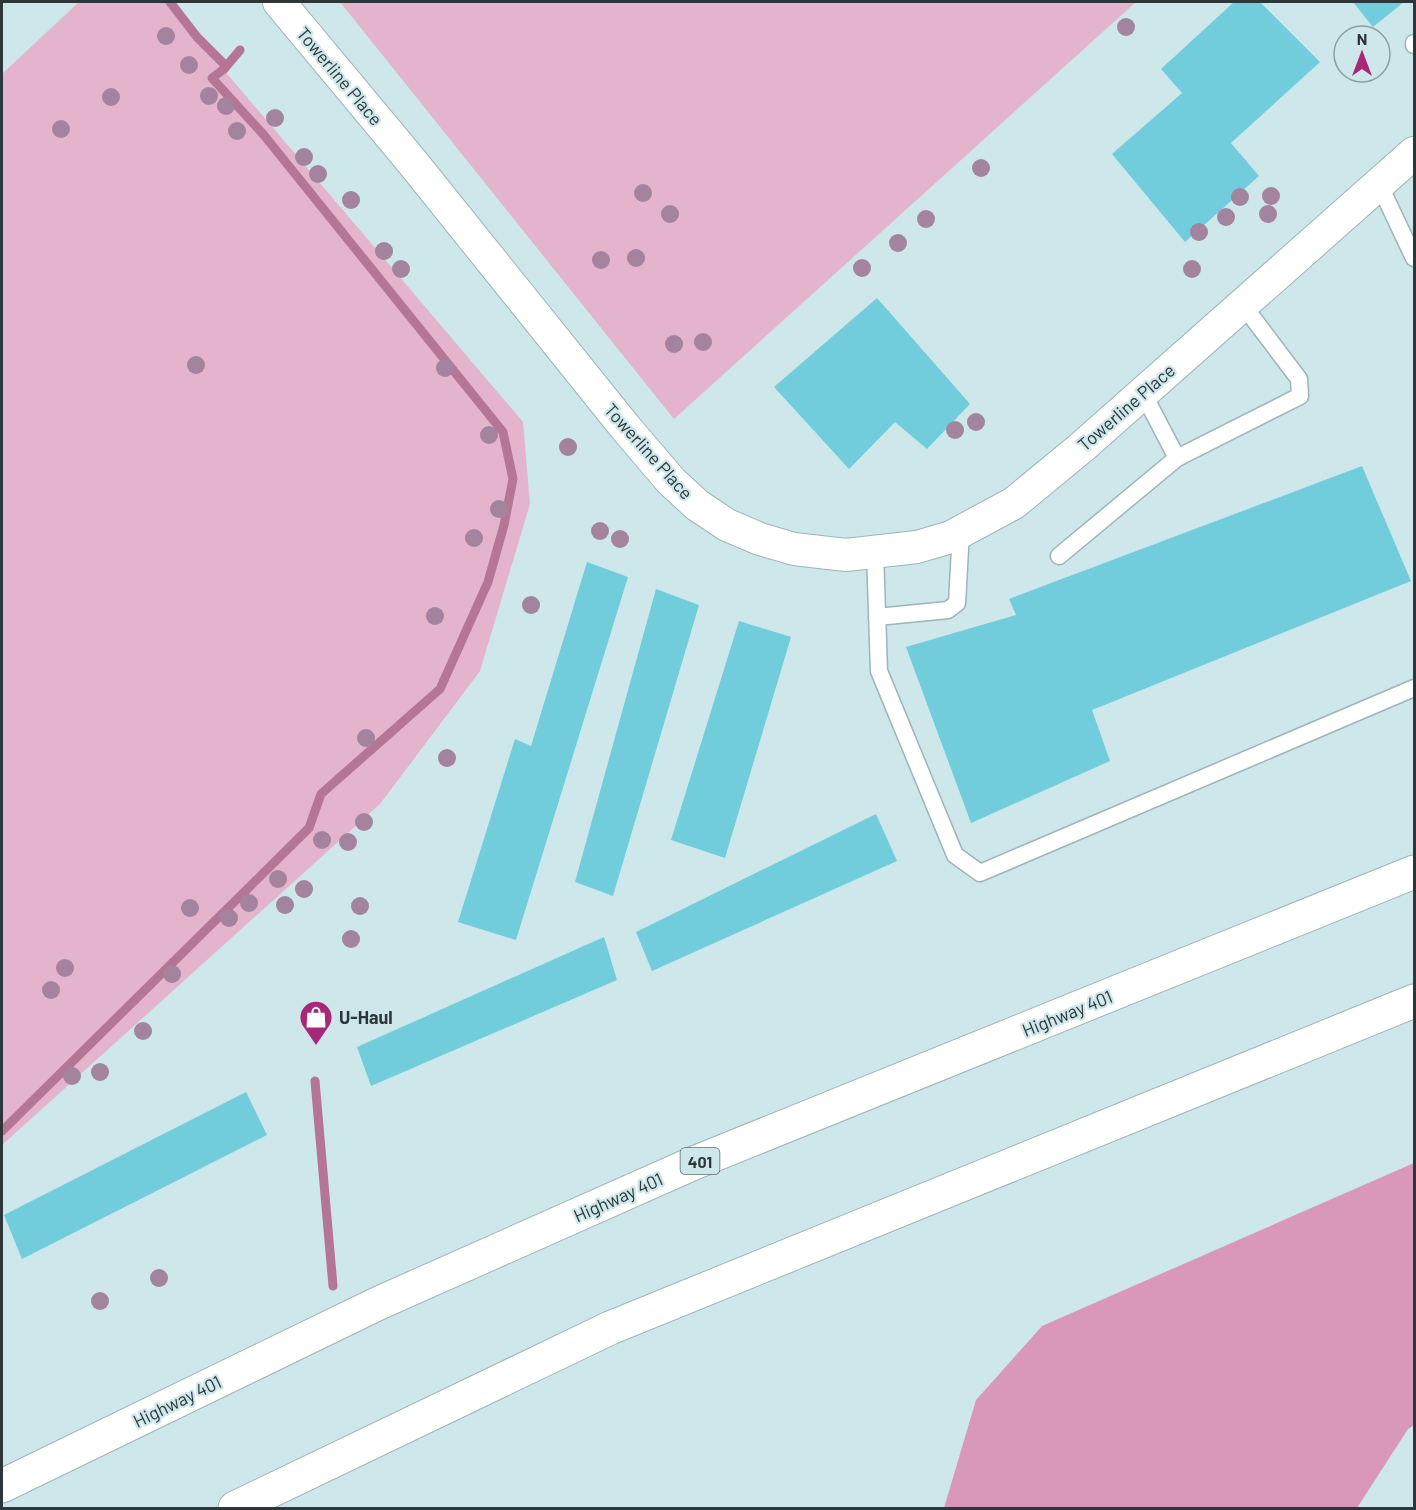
<svg xmlns="http://www.w3.org/2000/svg" width="1416" height="1510" viewBox="0 0 1416 1510" font-family="Barlow,sans-serif">
<rect width="100%" height="100%" fill="#cde7eb"/>
<g fill="#e3b4cb">
<path d="M79,2H166L523,422L530,504L480,671L380,804L2,1145V74Z"/>
<path d="M340,2H1136L674,419Z"/>
</g>
<path fill="#da98b9" d="M1414,1163V1425L1408,1429L1357,1508H944L976,1400L1042,1326Z"/>
<g fill="none" stroke-linecap="round" stroke-linejoin="round">
<g stroke="#b57696" stroke-width="9">
<path d="M170,2L197,37L224,64V69"/>
<path d="M315,1081L333,1286"/>
<path d="M2,1131L309,828L321,794L440,689L488,582L504,525L513,479L503,432L263,134L212,78L224,69L240,50"/>
</g>
</g>
<g fill="#71cddc">
<path d="M1234,2H1260L1320,62L1231,143L1259,176L1185,242L1112,154L1182,93L1161,69Z"/>
<path d="M1353,2H1404L1373,27Z"/>
<path d="M877,298L970,404L927,449L895,422L849,469L774,387Z"/>
<path d="M1362,466L1411,581L1092,710L1110,761L971,823L906,647L1016,615L1009,599Z"/>
<path d="M587,562L628,577L516,940L458,922L515,739L531,746Z"/>
<path d="M656,589L699,605L613,896L575,882Z"/>
<path d="M739,621L791,637L725,858L671,840Z"/>
<path d="M876,814L897,861L652,971L636,932Z"/>
<path d="M604,937L617,980L371,1086L357,1047Z"/>
<path d="M246,1092L267,1135L22,1259L4,1215Z"/>
</g>
<g fill="none" stroke-linecap="round" stroke-linejoin="round">
<defs>
<g id="service">
<path d="M1414,43V45"/>
<path d="M1379,184L1414,258"/>
<path d="M1143,393L1177,458L1300,396L1299,379L1243,305"/>
<path d="M875,552L879,671L955,855L980,873L1414,688"/>
<path d="M1059,556L1177,458"/>
<path d="M877,617L948,610L957,603L961,531"/>
</g>
<path id="minor" d="M279,2L413,163L625,427L671,481L697,505L727,525L760,539L794,549L846,555L917,547L951,537L1014,503L1082,447L1414,153"/>
<g id="motorway">
<path d="M2,1486L379,1303L694,1163L1414,872"/>
<path d="M235,1508L610,1328L1414,1001"/>
</g>
</defs>
<use href="#service" stroke="#9cb5b9" stroke-width="19"/>
<use href="#minor" stroke="#9cb5b9" stroke-width="34"/>
<use href="#motorway" stroke="#9cb5b9" stroke-width="35"/>
<use href="#service" stroke="#fff" stroke-width="16"/>
<use href="#minor" stroke="#fff" stroke-width="32"/>
<use href="#motorway" stroke="#fff" stroke-width="33"/>
</g>
<g fill="#a3839e">
<circle cx="1126" cy="27" r="9"/>
<circle cx="166" cy="36" r="9"/>
<circle cx="189" cy="65" r="9"/>
<circle cx="209" cy="96" r="9"/>
<circle cx="111" cy="97" r="9"/>
<circle cx="226" cy="106" r="9"/>
<circle cx="275" cy="118" r="9"/>
<circle cx="61" cy="129" r="9"/>
<circle cx="237" cy="131" r="9"/>
<circle cx="304" cy="157" r="9"/>
<circle cx="981" cy="168" r="9"/>
<circle cx="318" cy="174" r="9"/>
<circle cx="643" cy="193" r="9"/>
<circle cx="1271" cy="196" r="9"/>
<circle cx="1240" cy="197" r="9"/>
<circle cx="351" cy="200" r="9"/>
<circle cx="670" cy="214" r="9"/>
<circle cx="1268" cy="214" r="9"/>
<circle cx="1226" cy="217" r="9"/>
<circle cx="926" cy="219" r="9"/>
<circle cx="1199" cy="232" r="9"/>
<circle cx="898" cy="243" r="9"/>
<circle cx="384" cy="251" r="9"/>
<circle cx="636" cy="258" r="9"/>
<circle cx="601" cy="260" r="9"/>
<circle cx="862" cy="268" r="9"/>
<circle cx="401" cy="269" r="9"/>
<circle cx="1192" cy="269" r="9"/>
<circle cx="703" cy="342" r="9"/>
<circle cx="674" cy="344" r="9"/>
<circle cx="196" cy="365" r="9"/>
<circle cx="445" cy="368" r="9"/>
<circle cx="976" cy="422" r="9"/>
<circle cx="955" cy="430" r="9"/>
<circle cx="489" cy="435" r="9"/>
<circle cx="568" cy="447" r="9"/>
<circle cx="499" cy="509" r="9"/>
<circle cx="600" cy="531" r="9"/>
<circle cx="474" cy="538" r="9"/>
<circle cx="620" cy="539" r="9"/>
<circle cx="531" cy="605" r="9"/>
<circle cx="435" cy="616" r="9"/>
<circle cx="366" cy="738" r="9"/>
<circle cx="447" cy="758" r="9"/>
<circle cx="364" cy="822" r="9"/>
<circle cx="322" cy="840" r="9"/>
<circle cx="348" cy="842" r="9"/>
<circle cx="278" cy="879" r="9"/>
<circle cx="304" cy="889" r="9"/>
<circle cx="249" cy="903" r="9"/>
<circle cx="285" cy="905" r="9"/>
<circle cx="360" cy="906" r="9"/>
<circle cx="190" cy="908" r="9"/>
<circle cx="229" cy="918" r="9"/>
<circle cx="351" cy="939" r="9"/>
<circle cx="65" cy="968" r="9"/>
<circle cx="172" cy="974" r="9"/>
<circle cx="51" cy="990" r="9"/>
<circle cx="143" cy="1031" r="9"/>
<circle cx="100" cy="1072" r="9"/>
<circle cx="72" cy="1076" r="9"/>
<circle cx="159" cy="1278" r="9"/>
<circle cx="100" cy="1301" r="9"/>
</g>
<defs>
<symbol id="shop-pin" viewBox="-11 -11 22 30"><path d="M0 17L-7.5 6A9.5 9.5 0 1 1 7.5 6Z" fill="#a82776" stroke="#cde7eb"/><path d="M-5-2.5h2.3a2.7 3.5 0 0 1 5.4 0H5L5.5 6h-11ZM-1.5-2.5h3a1.5 2.3 0 0 0-3 0Z" fill="#fff"/></symbol>
</defs>
<g fill-rule="evenodd">
<use href="#shop-pin" x="297" y="998" width="38" height="52"/>
</g>
<g text-anchor="middle" dominant-baseline="central" stroke-width="4.5" stroke-linejoin="round" paint-order="stroke">
<rect fill="#cde7eb" stroke="#5d6c6e" stroke-width="1.5" x="680.5" y="1148" width="39" height="26" rx="4.5"/>
<g font-size="16" font-weight="bold" fill="#2d3739">
<text x="700" y="1161">401</text>
</g>
<g font-size="18" fill="#2d3739" stroke="#cde7eb">
<text transform="translate(340 76) rotate(50)">Towerline Place</text>
<text transform="translate(1126 407) rotate(-41)">Towerline Place</text>
<text transform="translate(649 451) rotate(48)">Towerline Place</text>
<text transform="translate(1067 1013) rotate(-22)">Highway 401</text>
<text transform="translate(618 1197) rotate(-24)">Highway 401</text>
<text transform="translate(177 1401) rotate(-26)">Highway 401</text>
</g>
<g font-size="18" font-weight="bold" fill="#2d3739" stroke="#cde7eb" text-anchor="start">
<text x="339" y="1017">U-Haul</text>
</g>
</g>
<rect width="1416" height="1510" fill="none" stroke="#2d3739" stroke-width="6"/>
<g transform="translate(1362 54)"><circle r="28" fill="#cde7eb" stroke="#8da1a4" stroke-width="1.5"/>
<path d="M0-4.5L10 22L0 15L-10 22Z" fill="#a82776"/>
<text y="-9" font-size="16" font-weight="bold" text-anchor="middle" fill="#2d3739">N</text>
</g>
</svg>
